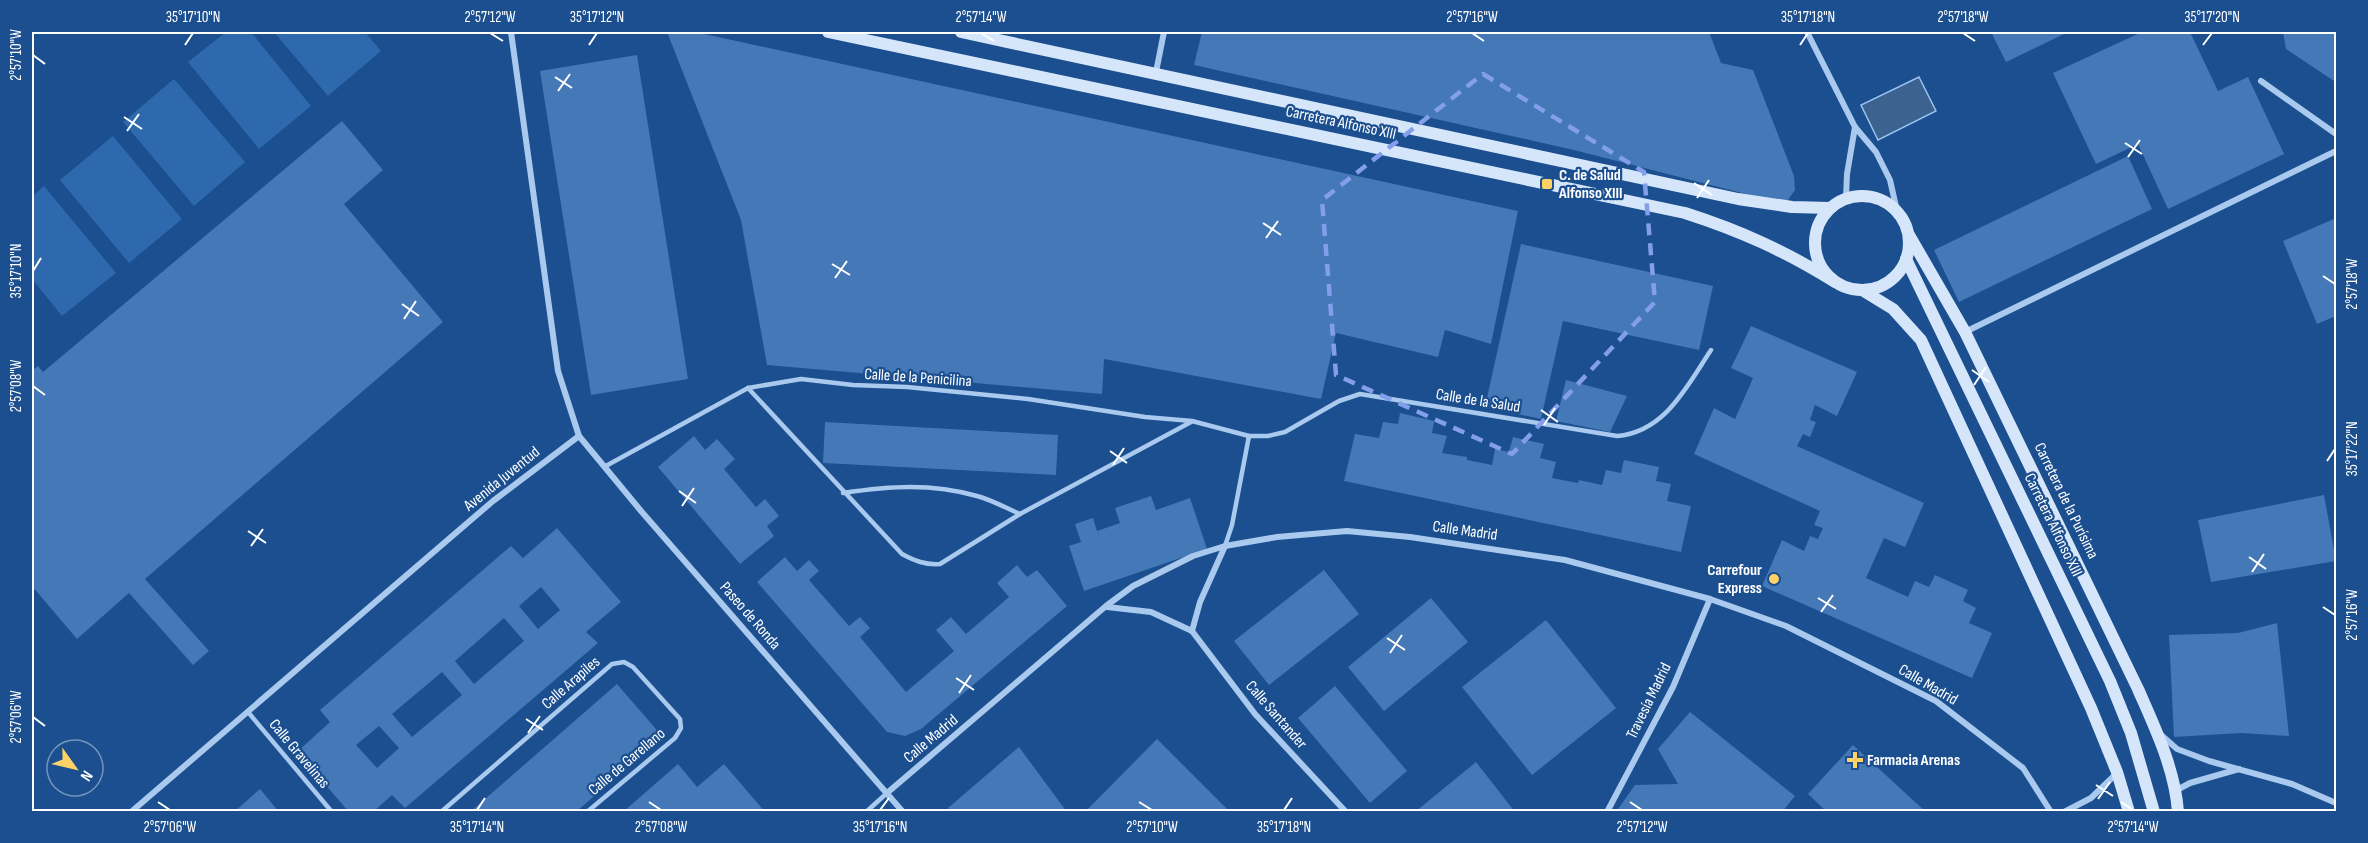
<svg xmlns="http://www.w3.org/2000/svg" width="2368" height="843" viewBox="0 0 2368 843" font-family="'Sofia Sans Condensed',sans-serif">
<rect width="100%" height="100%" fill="#1b4f8f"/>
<g fill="#2e69ad">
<path d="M226,32H251L311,106L259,149L188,62Z"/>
<path d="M274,32H365L381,51L328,96Z"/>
<path d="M174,79L245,162L194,206L123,122Z"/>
<path d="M113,136L182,219L129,263L60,180Z"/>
<path d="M44,186L116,273L62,316L32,279V197Z"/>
</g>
<path fill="#3c6290" stroke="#9cc4f0" stroke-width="1.5" d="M1919,77L1936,111L1878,140L1861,105Z"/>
<g fill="#4478b7" fill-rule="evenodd">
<path d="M667,32H695L1518,211L1491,344L1445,330L1438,357L1336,333L1321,399L1104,359L1102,394L767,365L741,220Z"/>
<path d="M1202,32H1709L1721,63L1753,70L1794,176L1795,190L1785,204L1574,150L1194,65Z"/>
<path d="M1991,32H2068L2006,62Z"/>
<path d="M2142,32H2190L2218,91L2248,77L2284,154L2168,209L2138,144L2096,164L2053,73Z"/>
<path d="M2283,32H2336V80L2334,81L2286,49Z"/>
<path d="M637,55L688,379L591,395L540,71Z"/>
<path d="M342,121L383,170L344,204L443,322L145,579L209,651L193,665L129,593L77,639L32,586V371L38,366L43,372Z"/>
<path d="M2128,156L2152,209L1959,302L1934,250Z"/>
<path d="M2336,218V316L2317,324L2283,241Z"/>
<path d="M1521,244L1713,286L1699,350L1563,321L1541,419L1485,407Z"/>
<path d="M1751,326L1857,372L1837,416L1815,405L1810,420L1816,422L1810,437L1803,434L1797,446L1924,503L1905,547L1884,538L1866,578L1908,597L1915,581L1929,587L1935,575L1968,590L1963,601L1976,608L1969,623L1992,633L1972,678L1762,586L1782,540L1804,551L1810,536L1818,539L1823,528L1814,525L1820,511L1694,454L1714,408L1735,419L1753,378L1731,368Z"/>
<path d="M1566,380L1627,396L1610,432L1556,421Z"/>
<path d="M1400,413L1434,421L1432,433L1447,436L1442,453L1467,457V460L1492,465L1495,449L1509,452L1513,437L1544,444L1540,458L1556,462L1552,478L1578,483L1579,480L1602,485L1606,470L1621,473L1624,460L1659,467L1656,481L1671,484L1667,501L1691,506L1681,552L1344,481L1355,434L1379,438L1383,422L1398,424Z"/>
<path d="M825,422L1058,435L1056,475L823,463Z"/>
<path d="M694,436L705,450L717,439L735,459L724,469L756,507L765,499L779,516L767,526L774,536L740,564L658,467Z"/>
<path d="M2324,495L2336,561L2211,582L2198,520Z"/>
<path d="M1151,496L1156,510L1190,498L1207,549L1084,591L1069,546L1081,542L1075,524L1093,518L1097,531L1120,523L1115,508Z"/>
<path d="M557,528L621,602L586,632L598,643L405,808L392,795L373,812H349L297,752L330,722L320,710L511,546L523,558ZM541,587L560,610L538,629L519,606ZM504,618L524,641L474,684L455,661ZM442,672L462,695L412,737L392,714ZM379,726L399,748L377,768L356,745Z"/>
<path d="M785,557L797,571L809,560L819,571L809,580L849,626L860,617L870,628L860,637L906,692L954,651L936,630L951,617L966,634L1009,597L997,583L1017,565L1027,577L1037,570L1067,606L921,729L905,736L887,732L757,582Z"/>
<path d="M1324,570L1359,614L1269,685L1234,641Z"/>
<path d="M1431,598L1468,642L1384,711L1348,667Z"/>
<path d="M1546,620L1616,708L1532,775L1462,687Z"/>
<path d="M2277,623L2289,736L2241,733L2174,737L2169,635L2238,633Z"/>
<path d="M617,684L662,736L576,812H470Z"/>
<path d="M1335,686L1407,771L1370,803L1298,718Z"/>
<path d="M1690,712L1795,796L1782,812H1616L1635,785L1678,784L1658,749Z"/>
<path d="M1157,739L1230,812H1085Z"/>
<path d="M1853,745L1926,812H1822L1824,809L1808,794Z"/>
<path d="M1019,747L1067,812H951L948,808Z"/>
<path d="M1476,762L1515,812H1415Z"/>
<path d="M678,764L697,787L724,764L765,812H623Z"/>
<path d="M260,789L279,812H234Z"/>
</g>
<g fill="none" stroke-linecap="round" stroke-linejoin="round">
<g stroke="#a9c9ee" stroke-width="4.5">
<path d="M748,388L902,554C915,561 925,565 940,564L1020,514L1191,422"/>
<path d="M604,467L748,388L801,379L853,385L907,387L1028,399L1145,417L1192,421L1249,436H1268L1285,432L1339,401L1360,394L1617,436C1665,432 1687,386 1711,350"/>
<path d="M843,493C890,486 931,483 977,496C992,500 1006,508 1020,514"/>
<path d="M1225,546L1232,525L1249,436"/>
<path d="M248,712L332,812"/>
<path d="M441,812L612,664L624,662L633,667L680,719L681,728L675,738L587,812"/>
<path d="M866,812L887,793"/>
</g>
<g stroke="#a9c9ee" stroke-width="6">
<path d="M511,32L558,371L579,436L641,511L903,812"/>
<path d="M1807,32L1855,127L1876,152L1890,180L1897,211"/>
<path d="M1156,72L1164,32"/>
<path d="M2261,81L2336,134"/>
<path d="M1846,198L1847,174L1855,127"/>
<path d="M1965,332L2336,151"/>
<path d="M1107,607L1151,612L1192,631L1255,714L1346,812"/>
<path d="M1192,631L1200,602L1225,546"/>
<path d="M2160,734L2177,749L2209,761L2292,784L2336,803"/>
<path d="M2177,790L2190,783L2239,769"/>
<path d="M887,793L1106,606L1133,586L1193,556L1225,546L1277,537L1347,531L1410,537L1565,560L1710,599L1786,626L1936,701L2023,768L2051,812"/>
<path d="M131,812L493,501L579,436"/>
<path d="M1607,812L1673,687L1710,599"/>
<path d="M2064,812L2091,798L2117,773"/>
</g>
<g stroke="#d6e6fa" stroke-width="12">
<path d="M828,32L1685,213C1741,231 1785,251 1835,282"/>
<path d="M961,32L1738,199L1792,207L1830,208"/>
<circle cx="1862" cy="243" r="47"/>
<path d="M1909,235L1965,332L2138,689C2155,728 2175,769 2178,812"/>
<path d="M1906,259L2110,681L2131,733L2154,812"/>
<path d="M1862,290L1893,309L1921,340L2091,708L2117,772L2129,812"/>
</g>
</g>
<path fill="none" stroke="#839eea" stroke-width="4.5" stroke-dasharray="12 8" stroke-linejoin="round" d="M1483,74L1644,172L1655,302L1512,454L1336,375L1322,200Z"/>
<path fill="none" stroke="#fff" stroke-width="2" d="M490,33L503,41M981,33L994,41M1472,33L1484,41M1963,33L1975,41M185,45L193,33M589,45L597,33M1800,45L1808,33M2203,45L2212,33M33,55L45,64M555,77L572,88M558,91L570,74M124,117L142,129M127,131L139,114M2125,143L2142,154M2128,157L2140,140M1694,183L1712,195M1697,198L1709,180M1263,223L1281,235M1266,238L1278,221M832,264L850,275M33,271L41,258M2323,276L2335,284M835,278L847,261M402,304L419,316M404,319L416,301M1972,370L1989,382M1974,385L1986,367M33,386L45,395M1541,410L1558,422M1544,425L1555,408M1110,451L1127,463M2327,461L2335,449M1113,465L1124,448M679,491L696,503M682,506L694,488M248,531L266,543M251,546L263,529M2249,557L2266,569M2252,572L2264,554M1818,598L1836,609M2323,607L2335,615M1821,612L1833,595M1387,638L1405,650M1390,653L1402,635M956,678L974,690M959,693L971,675M33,717L45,726M526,719L543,730M528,733L540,716M2096,785L2113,796M2098,799L2110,782M158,802L170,810M649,802L661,810M1139,802L1152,810M1630,802L1642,810M2121,802L2133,810M477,810L485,798M880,810L889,798M1284,810L1292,798"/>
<g fill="#ffd166" stroke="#1b4f8f" stroke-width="2">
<rect x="1541" y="178" width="12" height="12" rx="3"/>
<circle cx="1774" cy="579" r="6"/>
<path d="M1852 751h6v6h6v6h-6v6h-6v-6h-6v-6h6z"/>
</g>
<g text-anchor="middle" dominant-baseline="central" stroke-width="4.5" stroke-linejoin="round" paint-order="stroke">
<g font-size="16" fill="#fff" stroke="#1b4f8f">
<text transform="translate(1341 123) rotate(12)">Carretera Alfonso XIII</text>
<text transform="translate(918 378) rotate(4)">Calle de la Penicilina</text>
<text transform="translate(1478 401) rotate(9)">Calle de la Salud</text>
<text transform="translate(502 479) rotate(-39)">Avenida Juventud</text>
<text transform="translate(2066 501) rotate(64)">Carretera de la Purísima</text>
<text transform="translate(2053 525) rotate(64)">Carretera Alfonso XIII</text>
<text transform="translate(1465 531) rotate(8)">Calle Madrid</text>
<text transform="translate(750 616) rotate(49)">Paseo de Ronda</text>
<text transform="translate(571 683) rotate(-41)">Calle Arapiles</text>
<text transform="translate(1928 685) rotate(30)">Calle Madrid</text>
<text transform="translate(1649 701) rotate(-64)">Travesía Madrid</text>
<text transform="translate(1276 715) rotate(49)">Calle Santander</text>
<text transform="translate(931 739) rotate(-40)">Calle Madrid</text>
<text transform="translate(299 754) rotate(50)">Calle Gravelinas</text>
<text transform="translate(627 762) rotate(-40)">Calle de Garellano</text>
</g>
<g font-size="16" font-weight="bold" fill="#fff" stroke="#1b4f8f" text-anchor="start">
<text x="1559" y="175">C. de Salud<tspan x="1559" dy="18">Alfonso XIII</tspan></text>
<text x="1762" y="570" text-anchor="end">Carrefour<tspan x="1762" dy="18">Express</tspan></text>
<text x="1867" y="760">Farmacia Arenas</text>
</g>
</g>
<rect width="2368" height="843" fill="none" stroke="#1b4f8f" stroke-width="66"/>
<g transform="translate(75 768) rotate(124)"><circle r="28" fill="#1b4f8f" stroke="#7695bc" stroke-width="1.5"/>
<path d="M0-4.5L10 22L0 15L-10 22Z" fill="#ffd166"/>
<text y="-9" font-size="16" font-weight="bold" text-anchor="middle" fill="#ffffff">N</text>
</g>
<rect x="33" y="33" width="2302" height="777" fill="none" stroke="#fff" stroke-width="2"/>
<g font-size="15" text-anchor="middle" fill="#fff">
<text x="193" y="22">35°17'10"N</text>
<text x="490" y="22">2°57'12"W</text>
<text x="597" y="22">35°17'12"N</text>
<text x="981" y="22">2°57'14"W</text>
<text x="1472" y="22">2°57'16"W</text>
<text x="1808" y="22">35°17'18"N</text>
<text x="1963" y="22">2°57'18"W</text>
<text x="2212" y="22">35°17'20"N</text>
<text transform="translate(16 55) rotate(-90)" y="5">2°57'10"W</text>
<text transform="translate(16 271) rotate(-90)" y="5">35°17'10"N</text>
<text transform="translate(2352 284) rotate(-90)" y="5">2°57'18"W</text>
<text transform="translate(16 386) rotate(-90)" y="5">2°57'08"W</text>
<text transform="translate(2352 449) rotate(-90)" y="5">35°17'22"N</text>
<text transform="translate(2352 615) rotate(-90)" y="5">2°57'16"W</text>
<text transform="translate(16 717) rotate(-90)" y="5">2°57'06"W</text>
<text x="170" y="832">2°57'06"W</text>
<text x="477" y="832">35°17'14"N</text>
<text x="661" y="832">2°57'08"W</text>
<text x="880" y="832">35°17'16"N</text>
<text x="1152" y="832">2°57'10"W</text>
<text x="1284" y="832">35°17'18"N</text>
<text x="1642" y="832">2°57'12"W</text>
<text x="2133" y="832">2°57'14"W</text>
</g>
</svg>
